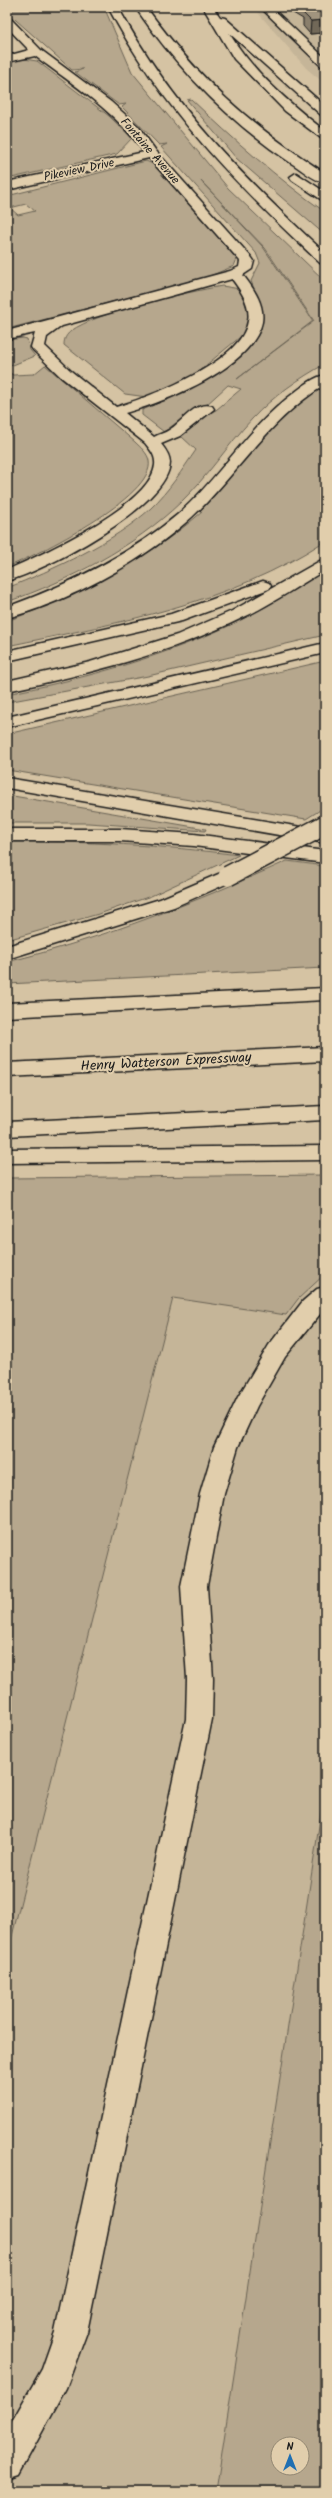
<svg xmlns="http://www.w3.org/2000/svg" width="332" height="2498" viewBox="0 0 332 2498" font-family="Kalam,sans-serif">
<rect width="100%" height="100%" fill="#d5c3a3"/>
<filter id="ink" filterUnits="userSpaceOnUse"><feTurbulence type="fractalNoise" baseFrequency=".025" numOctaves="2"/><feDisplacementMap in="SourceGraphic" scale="8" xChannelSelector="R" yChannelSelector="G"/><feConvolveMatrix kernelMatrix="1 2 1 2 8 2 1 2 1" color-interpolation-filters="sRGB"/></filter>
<g filter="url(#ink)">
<g fill="#c5b598" fill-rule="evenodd">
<path d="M253,7H325V84L306,68Z"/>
<path d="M325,1187V2491H7V1191ZM278,2444H302V2468H278Z"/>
</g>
<g fill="#b6a78d" stroke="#696254" fill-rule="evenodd">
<path d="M7,7H104L132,72L228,188L325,281V364C300,378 273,396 252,419C227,446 208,476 181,502C133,548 70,580 7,602V588C52,570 115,542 151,508C169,491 182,470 196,450L181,436L196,418L216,410L241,389L228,385L205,406L197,407L164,432L142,415V410C169,400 248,357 260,332C266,317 257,296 251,281L260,263L256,253L161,147L167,144L159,145L122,107L126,104L119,105L75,72L83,69L72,70L7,12ZM200,180L265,248L314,321L237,379L313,321L263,247Z"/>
<path d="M24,59L37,61L109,116L132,138L117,154L7,179V61Z"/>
<path d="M191,99C234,140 277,178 325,212V235L236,158L187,100Z"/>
<path d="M146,161L153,164L237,259L234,266L205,278L7,329V196ZM26,204L35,211L18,215L10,208Z"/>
<path d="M222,286L240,289L249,315L245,333L188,380L147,397L125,394L64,345C64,339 66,335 71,331C96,312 188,292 222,286Z"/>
<path d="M23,338L27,339L30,350L35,356L8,367L7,371L13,375L34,374L45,365L135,442C140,447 148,453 149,461C156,496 35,556 7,567V340Z"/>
<path d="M325,385V541C229,604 118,623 7,646V621C78,595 144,562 202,512L200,511C228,483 249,447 278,420C292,407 308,396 325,385Z"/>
<path d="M325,570V635L148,676L7,702V694C87,678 167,656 241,620C270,605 298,588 325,570Z"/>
<path d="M325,661V807L306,819L7,770V734Z"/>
<path d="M7,795L25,798L206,829L205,831L88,823H7Z"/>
<path d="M7,842C85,841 162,845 239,855L151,896L102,913L7,940Z"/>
<path d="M287,861L325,866V968L7,984V962C104,938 196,902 287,861Z"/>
<path d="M325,1175V1274L298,1299L286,1315L173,1298L7,1956V1178Z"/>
<path d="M325,1787V2491H216ZM278,2444H302V2468H278Z"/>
</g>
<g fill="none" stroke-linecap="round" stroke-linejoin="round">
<defs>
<g id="minor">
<path d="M260,7H271L325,58V67L321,66Z"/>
<path d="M7,18L11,19L41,50L111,102L138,126L156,151L252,258L254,261L252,269L243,275C253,288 265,304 262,322C252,368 165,402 125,413L154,437C159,434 165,433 169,430C183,422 194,401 212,406L214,409L180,436L161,444C166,450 170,456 170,463C168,506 45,571 7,581V570C41,555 151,505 155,465C156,455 150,450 145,443L61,377L33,350L31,347L35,333L7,339V331L230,271L239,267L240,261L149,158L7,190V182L144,152C116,112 74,85 35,56L7,62V56L29,50L7,27ZM232,279C241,291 251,305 248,321C242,362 152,396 116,407L71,371L45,346L47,337L62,326Z"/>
<path d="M325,1287V1308L285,1357L257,1406L238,1447L224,1494L207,1586L213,1679L212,1719L87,2332L66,2388L19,2474L7,2478V2430L42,2369L55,2332L186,1719L187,1679L181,1586L200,1494L214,1447L238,1397L269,1345L303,1301L317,1289Z"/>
</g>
<g id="highway">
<path d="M108,7H118C173,108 242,176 325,253V264L320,263C235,183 163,111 108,7Z"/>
<path d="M135,7H146C199,80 249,124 325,173V183C313,180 301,169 291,163C229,122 177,68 135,7Z"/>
<path d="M203,7H213L220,17L225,18L325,106V116L321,115L229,33C253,72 289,103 325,131V141L285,111L234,59Z"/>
<path d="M296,173L325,192V202L292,180L290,177Z"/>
<path d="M325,375V385C275,415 246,461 207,502C161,552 73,601 7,618V607C67,585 127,557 177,515C220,478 248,427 294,393C303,386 314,377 325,375Z"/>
<path d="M325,558V570C298,586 272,604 244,617C169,654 88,674 7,691V681L90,662L177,635L232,611Z"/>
<path d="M263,581L269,583L271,586L269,589L182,621L7,661V651L171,614Z"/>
<path d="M325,643V653L7,727V717Z"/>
<path d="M7,778L325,831V843L7,788Z"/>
<path d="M7,829H120L194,834L325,851V863L194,846L120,841H7Z"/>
<path d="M228,870L235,872L237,876L235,880L174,907L7,959V946L160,899Z"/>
<path d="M325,988V1000L7,1017V1003Z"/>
<path d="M325,1047V1061L7,1077V1063Z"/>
<path d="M325,1106V1120L7,1136V1122Z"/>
<path d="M325,1146V1160L7,1163V1149Z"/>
</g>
</defs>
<use href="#minor" stroke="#1c1c1c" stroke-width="3"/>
<use href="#highway" stroke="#1c1c1c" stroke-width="3"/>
<use href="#minor" fill="#e1ceac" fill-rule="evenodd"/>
<use href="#highway" fill="#e1ceac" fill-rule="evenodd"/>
<defs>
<path id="highway-bridge" d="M228,876L325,825"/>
</defs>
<use href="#highway-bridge" stroke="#1c1c1c" stroke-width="22" stroke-linecap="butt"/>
<use href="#highway-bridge" stroke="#e1ceac" stroke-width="19"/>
</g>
<path fill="#8a7f6c" stroke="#1c1c1c" d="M283,7H325V35L323,33L310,34L303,26V19Z"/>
<path fill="#716858" stroke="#1c1c1c" d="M323,20V33L310,34L311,21Z"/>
<path fill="#a1947e" stroke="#1c1c1c" d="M306,7H325V21L323,20L311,21L303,13L313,11Z"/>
</g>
<g text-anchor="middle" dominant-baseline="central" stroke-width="4" stroke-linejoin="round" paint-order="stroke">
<g font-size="12" fill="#1c1c1c" stroke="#e1ceac">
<text transform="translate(150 151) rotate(49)">Fontaine Avenue</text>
<text transform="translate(79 170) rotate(-12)">Pikeview Drive</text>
</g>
<g font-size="14" fill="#1c1c1c" stroke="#e1ceac">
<text transform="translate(166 1062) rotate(-3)">Henry Watterson Expressway</text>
</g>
</g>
<rect width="332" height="2498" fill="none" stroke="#e1ceac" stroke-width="24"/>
<rect x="12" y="12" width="308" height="2474" fill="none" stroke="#1c1c1c" stroke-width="1.5" filter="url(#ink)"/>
<g transform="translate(290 2456)"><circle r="19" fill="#e1ceac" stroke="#928772"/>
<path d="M0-3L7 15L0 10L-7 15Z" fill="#1f6fb2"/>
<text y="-6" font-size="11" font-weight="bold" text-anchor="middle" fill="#1c1c1c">N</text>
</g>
</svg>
